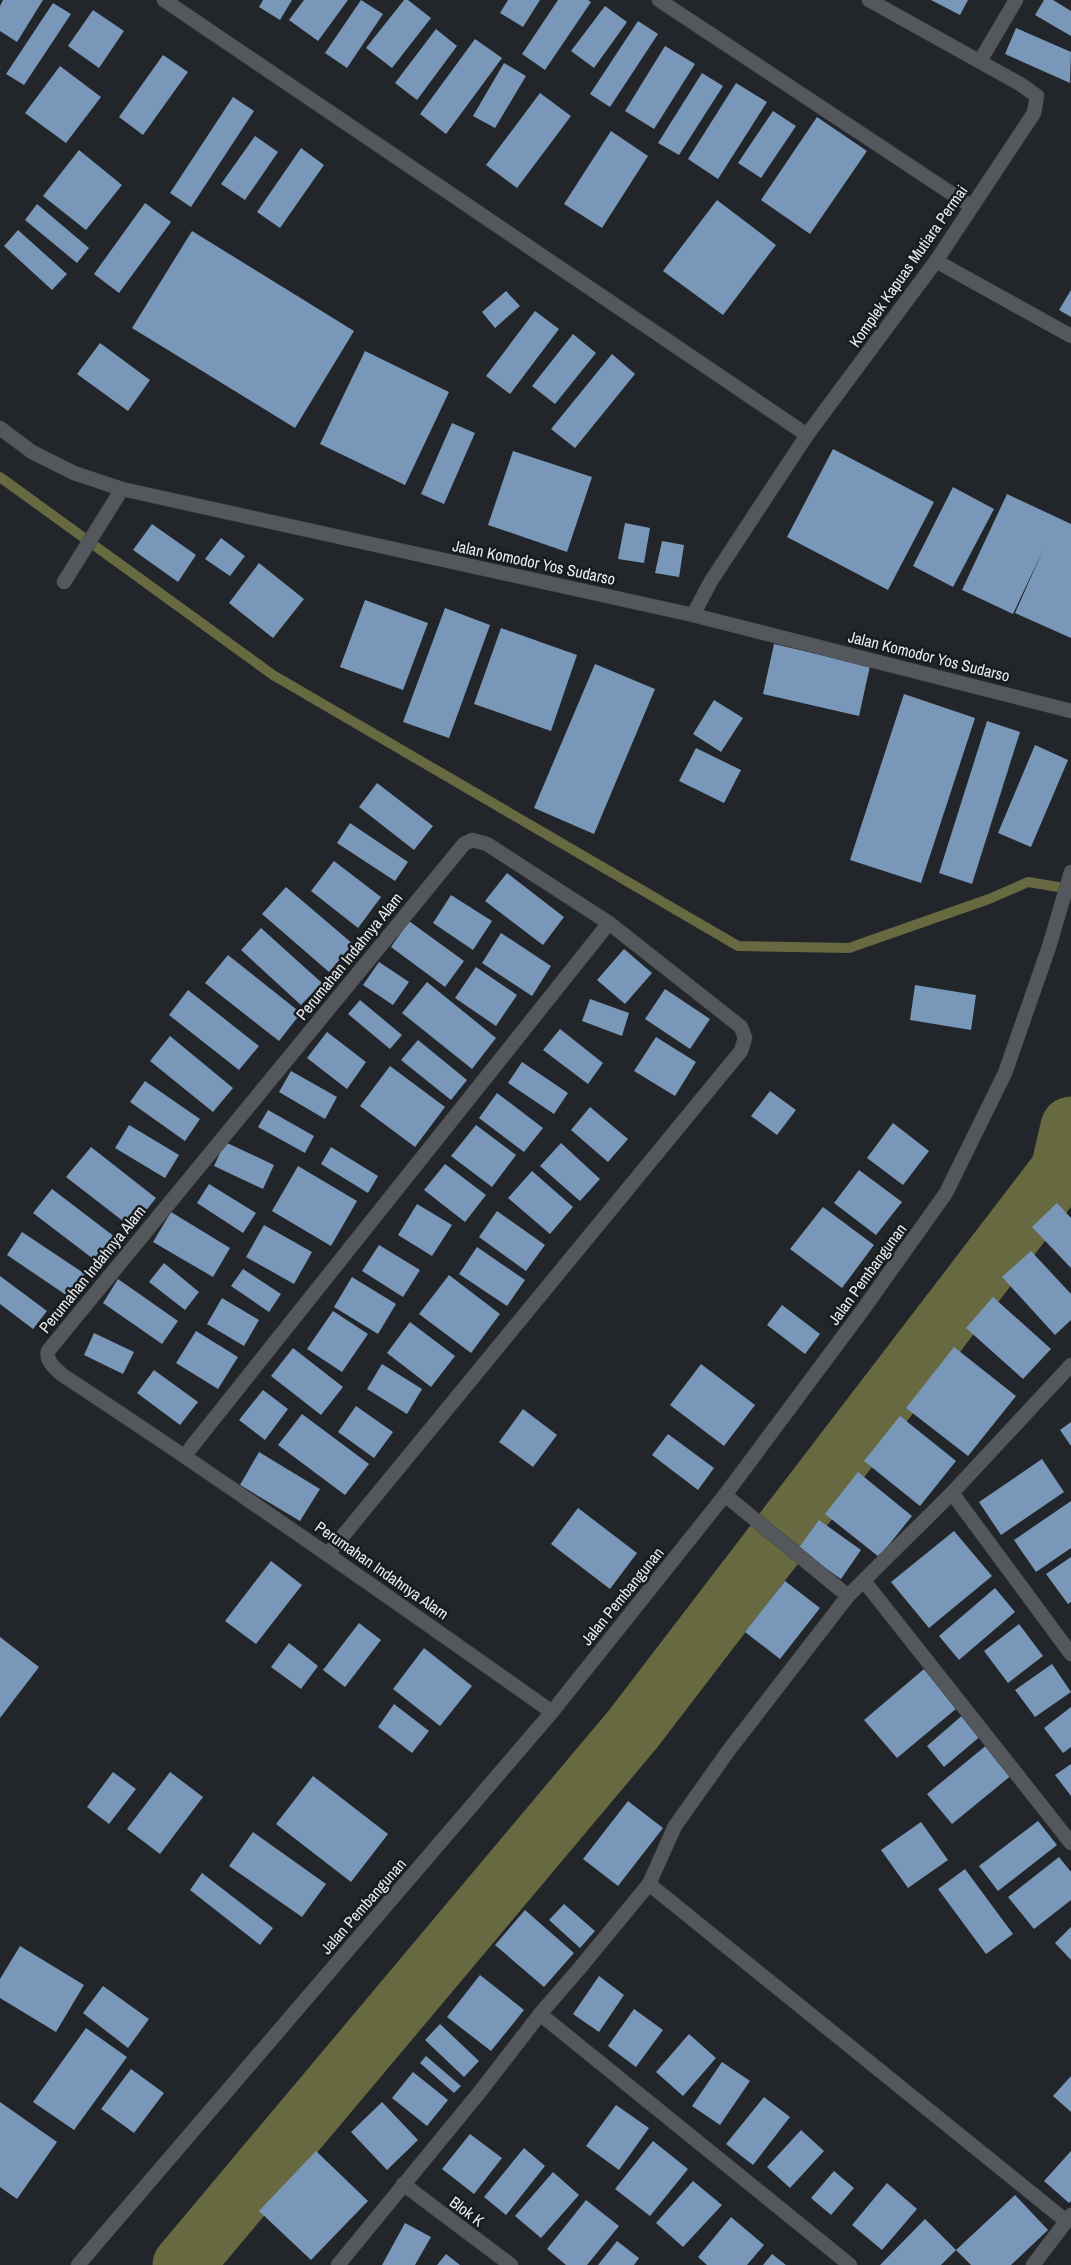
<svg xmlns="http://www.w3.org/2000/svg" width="1071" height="2265" viewBox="0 0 1071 2265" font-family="'Archivo Narrow',sans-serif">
<rect width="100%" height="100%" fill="#222529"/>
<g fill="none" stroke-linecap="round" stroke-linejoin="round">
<path stroke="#676940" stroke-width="10" d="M0,477L273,675L738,946L849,948L989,899L1028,882L1071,889"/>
<path stroke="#676940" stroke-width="61" d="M183,2265L633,1729L1061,1170L1071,1127"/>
</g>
<g fill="#7998b9">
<path d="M3,0H43L17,42L0,31V6Z"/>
<path d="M263,0H292L280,20L259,7Z"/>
<path d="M304,0H348L318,41L289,20Z"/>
<path d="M361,0L383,14L347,68L325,53Z"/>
<path d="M404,0H408L431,18L392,68L366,48Z"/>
<path d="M508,0H540L523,27L500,13Z"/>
<path d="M558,0H588L591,2L545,70L522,54Z"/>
<path d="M931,0H968L960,15Z"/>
<path d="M1044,0H1053L1071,11V36L1035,15Z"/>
<path d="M53,3L71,14L24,85L6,74Z"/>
<path d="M605,6L627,22L594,68L571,51Z"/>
<path d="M93,10L124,31L99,68L68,46Z"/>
<path d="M638,21L658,34L610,107L590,94Z"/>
<path d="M1016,28L1071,52L1070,83L1005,54Z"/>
<path d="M436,29L457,46L417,100L395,83Z"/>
<path d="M475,39L502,58L446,134L420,114Z"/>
<path d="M665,46L695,64L654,129L625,111Z"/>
<path d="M163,55L188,72L143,135L119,117Z"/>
<path d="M504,63L526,76L495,128L473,116Z"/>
<path d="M60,66L101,97L66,143L25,113Z"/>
<path d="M702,73L723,86L679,155L658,143Z"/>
<path d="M736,83L767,102L718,179L688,159Z"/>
<path d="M540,93L571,116L517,188L486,165Z"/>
<path d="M233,97L254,111L191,207L170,193Z"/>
<path d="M773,111L796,126L761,178L738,163Z"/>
<path d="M817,117L867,151L810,234L761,200Z"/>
<path d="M611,131L648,156L602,228L564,204Z"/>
<path d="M255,136L278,152L245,200L221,184Z"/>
<path d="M301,148L324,165L280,228L257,212Z"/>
<path d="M79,150L122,185L86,230L43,196Z"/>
<path d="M717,200L776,245L723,315L663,271Z"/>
<path d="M145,203L171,222L119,293L94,274Z"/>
<path d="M37,204L89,248L77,263L25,220Z"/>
<path d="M18,230L67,274L52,290L4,246Z"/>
<path d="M192,231L354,331L295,428L132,328Z"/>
<path d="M1071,290V317L1059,310Z"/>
<path d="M506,291L520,306L495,328L482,312Z"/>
<path d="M535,311L559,329L510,394L486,376Z"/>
<path d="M573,334L596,353L555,404L532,386Z"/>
<path d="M100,343L150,380L128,411L77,374Z"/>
<path d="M365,351L449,392L405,485L320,444Z"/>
<path d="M612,354L635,374L575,448L551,429Z"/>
<path d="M452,423L475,433L444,504L421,494Z"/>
<path d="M833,449L934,502L888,590L787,537Z"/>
<path d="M513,451L592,477L567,552L488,525Z"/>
<path d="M953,487L994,509L953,587L913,566Z"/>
<path d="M1007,494L1071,524V638L1015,613L1044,548L1013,614L962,590Z"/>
<path d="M625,523L650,528L644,563L618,559Z"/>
<path d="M152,524L196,555L178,582L133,550Z"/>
<path d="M221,538L245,556L230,576L205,559Z"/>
<path d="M662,541L684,545L679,577L655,573Z"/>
<path d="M259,563L304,599L273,638L229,603Z"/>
<path d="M365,600L428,623L403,690L340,667Z"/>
<path d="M445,608L490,625L449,738L403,722Z"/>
<path d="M501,628L577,655L551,731L474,704Z"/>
<path d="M774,644L870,666L859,716L763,694Z"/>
<path d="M595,664L655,689L594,834L534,808Z"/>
<path d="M904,694L975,718L921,883L850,860Z"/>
<path d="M714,700L743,718L721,752L693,734Z"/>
<path d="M987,721L1020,732L972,884L939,873Z"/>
<path d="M1035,745L1068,760L1031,847L998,833Z"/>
<path d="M696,748L741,770L724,803L679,781Z"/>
<path d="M377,783L433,826L414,850L359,807Z"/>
<path d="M350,823L408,862L395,881L337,843Z"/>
<path d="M334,861L381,897L358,928L311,891Z"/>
<path d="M507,873L564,917L543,945L485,901Z"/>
<path d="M286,887L353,944L329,972L262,914Z"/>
<path d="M451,895L492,921L473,950L433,923Z"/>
<path d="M409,921L464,961L445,987L391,947Z"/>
<path d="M261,928L322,983L301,1005L241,950Z"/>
<path d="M501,933L551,966L532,996L482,963Z"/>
<path d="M624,949L652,973L625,1004L597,980Z"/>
<path d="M228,955L301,1013L279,1041L205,983Z"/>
<path d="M379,962L409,982L393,1005L363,985Z"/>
<path d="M476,967L517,995L496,1026L455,998Z"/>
<path d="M427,982L496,1038L472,1069L402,1013Z"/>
<path d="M915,985L976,995L971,1030L910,1020Z"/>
<path d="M665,989L710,1019L690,1049L645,1019Z"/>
<path d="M188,990L259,1046L239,1070L169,1015Z"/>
<path d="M590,999L629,1013L622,1036L582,1021Z"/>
<path d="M360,1000L402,1035L390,1049L348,1014Z"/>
<path d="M560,1029L603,1063L588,1084L543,1050Z"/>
<path d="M327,1032L366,1062L347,1089L307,1058Z"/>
<path d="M170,1036L233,1088L213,1112L150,1061Z"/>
<path d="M656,1037L696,1062L675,1096L634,1071Z"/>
<path d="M418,1040L467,1080L451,1100L401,1060Z"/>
<path d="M522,1062L568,1093L554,1114L508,1083Z"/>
<path d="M390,1066L445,1107L415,1147L360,1106Z"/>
<path d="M291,1071L337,1097L325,1119L279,1092Z"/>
<path d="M145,1081L200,1119L185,1141L130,1102Z"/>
<path d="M770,1091L796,1110L777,1135L751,1116Z"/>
<path d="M497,1093L543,1128L524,1152L479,1118Z"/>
<path d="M590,1107L628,1139L608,1162L571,1130Z"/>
<path d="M268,1110L314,1136L305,1153L258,1127Z"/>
<path d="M893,1123L929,1151L903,1185L867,1158Z"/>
<path d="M129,1125L179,1155L165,1178L115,1148Z"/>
<path d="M476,1125L516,1155L492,1187L451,1156Z"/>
<path d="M225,1142L274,1165L263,1189L214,1166Z"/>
<path d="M561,1143L600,1179L580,1201L540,1166Z"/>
<path d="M91,1147L156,1198L132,1228L66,1177Z"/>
<path d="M331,1147L378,1176L368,1193L321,1164Z"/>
<path d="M445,1164L486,1195L465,1222L424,1190Z"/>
<path d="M298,1166L357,1201L331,1246L272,1211Z"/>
<path d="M859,1170L902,1202L876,1235L834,1203Z"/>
<path d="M532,1171L573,1207L550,1234L508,1198Z"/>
<path d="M209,1184L256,1213L243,1233L197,1203Z"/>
<path d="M52,1189L115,1237L96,1261L33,1213Z"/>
<path d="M1057,1203L1071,1218V1268L1032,1227Z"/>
<path d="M417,1204L452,1225L432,1256L398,1235Z"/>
<path d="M823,1207L874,1245L842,1288L790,1249Z"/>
<path d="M497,1211L545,1245L526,1271L479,1237Z"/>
<path d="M171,1212L230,1248L213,1277L153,1242Z"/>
<path d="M264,1225L312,1252L294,1284L246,1257Z"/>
<path d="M22,1232L85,1274L69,1297L7,1255Z"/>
<path d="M379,1245L420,1270L403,1297L362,1271Z"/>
<path d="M477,1247L525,1280L507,1306L459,1274Z"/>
<path d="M1031,1251L1071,1294V1320L1055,1335L1002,1277Z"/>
<path d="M164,1263L199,1292L185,1310L149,1282Z"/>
<path d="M243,1269L281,1294L269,1312L231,1286Z"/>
<path d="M449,1275L500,1314L471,1353L419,1314Z"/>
<path d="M0,1276L47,1311L33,1329L0,1304Z"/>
<path d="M352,1277L396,1304L378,1334L334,1307Z"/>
<path d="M118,1279L178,1321L162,1344L103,1303Z"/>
<path d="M993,1297L1051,1349L1023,1379L966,1328Z"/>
<path d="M222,1298L259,1320L244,1346L207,1324Z"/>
<path d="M782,1305L820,1334L805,1354L767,1325Z"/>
<path d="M333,1311L368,1334L342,1372L307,1349Z"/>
<path d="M410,1322L455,1356L431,1387L387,1353Z"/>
<path d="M196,1331L238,1357L218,1389L176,1363Z"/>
<path d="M94,1333L134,1352L123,1374L84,1355Z"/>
<path d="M954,1347L1016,1396L968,1456L906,1408Z"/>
<path d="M293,1348L343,1387L321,1415L271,1376Z"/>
<path d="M382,1364L422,1389L407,1414L367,1389Z"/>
<path d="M701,1364L755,1405L724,1446L670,1405Z"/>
<path d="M154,1370L198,1402L180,1425L137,1393Z"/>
<path d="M263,1390L288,1409L265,1440L239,1420Z"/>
<path d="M356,1406L393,1432L374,1458L338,1432Z"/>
<path d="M523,1409L557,1435L533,1467L499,1442Z"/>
<path d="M302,1414L369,1464L345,1495L278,1445Z"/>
<path d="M900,1416L956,1461L920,1506L864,1461Z"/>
<path d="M1071,1422V1446L1060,1430Z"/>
<path d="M668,1434L714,1468L698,1490L652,1455Z"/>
<path d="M259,1452L320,1489L300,1521L240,1485Z"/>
<path d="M1042,1459L1064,1492L1001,1535L979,1502Z"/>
<path d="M858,1472L912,1516L879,1557L825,1514Z"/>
<path d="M1071,1501V1548L1036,1572L1014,1540Z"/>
<path d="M578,1508L637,1553L610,1589L551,1544Z"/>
<path d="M819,1520L861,1550L841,1579L798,1549Z"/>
<path d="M954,1531L992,1576L929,1628L891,1582Z"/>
<path d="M1071,1557V1602L1068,1604L1046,1574Z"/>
<path d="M271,1561L302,1585L256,1644L225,1621Z"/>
<path d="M785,1581L820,1608L780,1659L745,1632Z"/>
<path d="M995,1588L1015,1612L959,1660L939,1636Z"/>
<path d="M359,1623L381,1640L345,1687L323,1670Z"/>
<path d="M1019,1624L1043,1656L1008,1683L984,1651Z"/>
<path d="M0,1637L39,1667L0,1718Z"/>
<path d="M289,1643L318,1666L301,1689L271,1667Z"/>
<path d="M424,1648L472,1686L440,1726L393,1689Z"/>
<path d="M1052,1664L1071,1692L1035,1717L1015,1690Z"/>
<path d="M924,1669L957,1708L897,1758L864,1720Z"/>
<path d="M394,1704L429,1731L412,1753L378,1727Z"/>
<path d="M1071,1707V1747L1063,1753L1044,1728Z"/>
<path d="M965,1713L983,1734L944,1767L927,1746Z"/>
<path d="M988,1744L1013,1774L952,1824L927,1794Z"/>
<path d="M1071,1764V1796L1055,1775Z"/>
<path d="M113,1772L136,1789L109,1824L87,1807Z"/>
<path d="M170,1772L203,1797L160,1854L127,1829Z"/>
<path d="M313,1776L388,1834L351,1882L276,1824Z"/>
<path d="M628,1801L663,1828L618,1886L583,1859Z"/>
<path d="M1038,1821L1057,1845L998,1891L979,1866Z"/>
<path d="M921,1822L948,1860L908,1888L881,1850Z"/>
<path d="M253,1832L326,1884L302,1917L229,1866Z"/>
<path d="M1059,1857L1071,1872V1900L1034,1929L1008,1897Z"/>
<path d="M965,1869L1013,1934L986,1954L938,1889Z"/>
<path d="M202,1873L273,1928L260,1945L190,1890Z"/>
<path d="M564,1904L595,1931L580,1948L549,1920Z"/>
<path d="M525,1910L574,1953L544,1987L495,1945Z"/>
<path d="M1071,1927V1960L1055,1943Z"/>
<path d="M20,1946L84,1985L56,2032L0,1998V1979Z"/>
<path d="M480,1975L524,2010L491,2051L447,2017Z"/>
<path d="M599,1976L624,1995L599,2032L573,2014Z"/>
<path d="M103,1986L149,2019L128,2048L83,2013Z"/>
<path d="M634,2009L663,2030L636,2067L608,2046Z"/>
<path d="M440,2024L479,2061L464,2077L425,2040Z"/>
<path d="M86,2028L127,2057L74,2130L33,2102Z"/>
<path d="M689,2034L716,2058L683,2096L656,2072Z"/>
<path d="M426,2056L461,2086L454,2093L420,2063Z"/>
<path d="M722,2062L750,2081L720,2125L692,2106Z"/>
<path d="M131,2069L164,2093L134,2133L101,2109Z"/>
<path d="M413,2072L448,2100L427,2126L392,2098Z"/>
<path d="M1071,2076V2112L1053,2096Z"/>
<path d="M764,2097L790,2117L753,2165L726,2144Z"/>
<path d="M0,2102L57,2142L17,2199L0,2187Z"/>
<path d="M382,2102L418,2140L387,2170L351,2132Z"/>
<path d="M616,2105L649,2128L619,2170L586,2146Z"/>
<path d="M801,2130L824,2151L790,2188L767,2167Z"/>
<path d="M470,2134L502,2158L474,2194L442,2169Z"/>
<path d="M653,2141L688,2169L650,2216L615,2189Z"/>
<path d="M524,2148L545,2166L506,2215L484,2197Z"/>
<path d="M316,2151L368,2201L311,2260L259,2211Z"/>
<path d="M1071,2151V2201L1069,2203L1044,2181Z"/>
<path d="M834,2171L854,2188L831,2215L811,2198Z"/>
<path d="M553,2172L579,2195L541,2238L515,2216Z"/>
<path d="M693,2181L722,2205L683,2247L656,2223Z"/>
<path d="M887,2183L917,2209L882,2250L852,2225Z"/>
<path d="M1015,2195L1048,2230L1011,2265H971L956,2250Z"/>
<path d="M586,2200L619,2226L587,2265H566L547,2249Z"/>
<path d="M731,2217L764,2245L747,2265H707L698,2257Z"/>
<path d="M925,2219L956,2250L941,2265H880Z"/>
<path d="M405,2223L431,2237L415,2265H382Z"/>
<path d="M617,2241L639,2258L634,2265H598Z"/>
<path d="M446,2254L460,2265H437Z"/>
<path d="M772,2254L786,2265H763Z"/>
</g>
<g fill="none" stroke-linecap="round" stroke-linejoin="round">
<defs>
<g id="minor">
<path d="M164,0L807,435"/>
<path d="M659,0L972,207"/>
<path d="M980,61L1016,0"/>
<path d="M936,261L1071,336"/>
<path d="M64,582L122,489"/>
<path d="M693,615L711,581L807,435L936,261L1034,113L1037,96L1020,84L869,0"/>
<path d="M185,1455L609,923"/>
<path d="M952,1493L1071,1654"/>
<path d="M725,1495L848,1596"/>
<path d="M328,1554L741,1051L745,1038L741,1027L609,923L487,844L472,840L464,844L48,1351C46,1361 54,1367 61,1374C227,1483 389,1597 552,1712"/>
<path d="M864,1581L1071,1843"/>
<path d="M649,1884L1066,2221"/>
<path d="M540,2014L850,2265"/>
<path d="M403,2184L511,2265"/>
<path d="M78,2265L552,1712L725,1495L862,1311L946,1193L1005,1073L1049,947L1071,872"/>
<path d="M338,2265L479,2093L540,2014L579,1969L649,1884L675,1826L729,1750L848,1596L952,1493L1071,1365"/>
<path d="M1033,2265L1071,2215"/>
</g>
<path id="tertiary" d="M0,428L32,452L74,473L122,489L693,615L1071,711"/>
</defs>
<use href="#minor" stroke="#414447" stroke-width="15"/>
<use href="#tertiary" stroke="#414447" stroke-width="15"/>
<use href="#minor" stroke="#54575b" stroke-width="14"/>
<use href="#tertiary" stroke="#54575b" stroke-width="14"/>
</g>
<g text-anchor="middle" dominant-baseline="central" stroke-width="5" stroke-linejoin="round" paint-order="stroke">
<g font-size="16" fill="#eaedef" stroke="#191c1f">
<text transform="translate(908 266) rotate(-55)">Komplek Kapuas Mutiara Permai</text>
<text transform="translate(534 562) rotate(12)">Jalan Komodor Yos Sudarso</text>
<text transform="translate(929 656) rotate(14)">Jalan Komodor Yos Sudarso</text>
<text transform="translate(349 956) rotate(-51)">Perumahan Indahnya Alam</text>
<text transform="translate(92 1269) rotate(-51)">Perumahan Indahnya Alam</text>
<text transform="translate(867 1274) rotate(-54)">Jalan Pembangunan</text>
<text transform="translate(382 1570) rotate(35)">Perumahan Indahnya Alam</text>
<text transform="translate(622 1596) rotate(-51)">Jalan Pembangunan</text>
<text transform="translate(363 1906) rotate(-49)">Jalan Pembangunan</text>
<text transform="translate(467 2211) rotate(37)">Blok K</text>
</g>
</g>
</svg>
